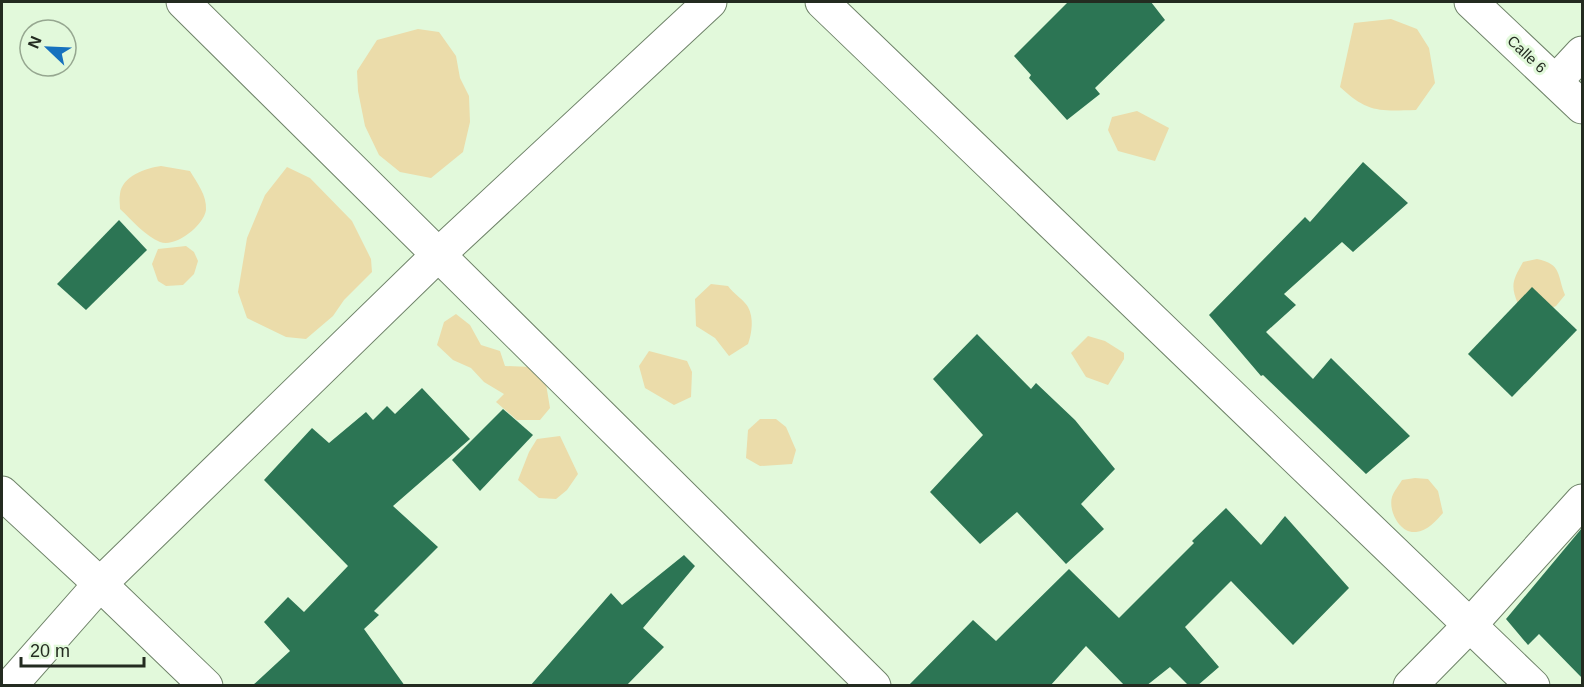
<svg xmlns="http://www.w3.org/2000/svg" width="1584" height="687" viewBox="0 0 1584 687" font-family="Helvetica,sans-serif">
<rect width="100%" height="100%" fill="#e2f9db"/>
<g fill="#ebdcaa">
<path d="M1391,19L1417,29L1429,48L1435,83L1416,110C1379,111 1368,113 1340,87L1354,23Z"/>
<path d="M418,29L439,32L456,56L460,78L469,96L470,122L463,152L431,178L400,172L379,155L365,126L358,91L357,71L377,40Z"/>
<path d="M1137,111L1169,128L1155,161L1118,151L1108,130L1112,117Z"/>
<path d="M161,166L190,171C197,183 207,195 206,210C204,225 176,248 160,242C145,236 132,220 120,209C120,204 119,199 120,194C122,176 146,168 161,166Z"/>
<path d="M287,167L310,178L352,221L371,259L372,272L344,300L333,316L306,339L286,337L247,318L238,292L247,238L265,195Z"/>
<path d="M186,246L194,252L198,261L194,274L183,285L166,286L158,281L152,264L158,249Z"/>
<path d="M1537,259C1562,264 1557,275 1565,295L1556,306L1539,314L1518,304C1510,285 1513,280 1523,262Z"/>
<path d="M711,284L728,286C733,293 745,301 748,307C754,318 752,333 748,344L729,356L715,338L696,326L695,299Z"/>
<path d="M456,314L470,325L481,345L500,351L505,366L531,367L546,384L550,408L540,420H517L496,402L504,394L484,382L471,368L453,360L437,345L444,322Z"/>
<path d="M1088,336L1105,341L1124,353V359L1108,385L1086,377L1071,353Z"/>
<path d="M649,351L687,361L692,372L691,397L674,405L645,388L639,366Z"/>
<path d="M760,419H776L786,427L796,450L792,464L760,466L746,458L748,430Z"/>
<path d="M560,436L578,474L567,490L556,499L539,498L518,480L529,452L537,439Z"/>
<path d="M1415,478L1428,479L1438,491L1443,513C1436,521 1427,531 1416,532C1400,534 1388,511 1392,497C1394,491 1399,485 1402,480Z"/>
</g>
<g fill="#2c7554">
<path d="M1068,2H1151L1165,20L1095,88L1100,94L1067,120L1029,78L1031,75L1014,56Z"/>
<path d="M1363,162L1408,203L1353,252L1342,242L1284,294L1296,305L1266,332L1313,379L1331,358L1410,436L1366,474L1263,375L1261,376L1209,315L1305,217L1310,222Z"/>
<path d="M119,220L147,250L86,310L57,284Z"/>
<path d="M1532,287L1577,330L1512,397L1468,354Z"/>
<path d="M977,334L1031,389L1036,383L1075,420L1115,469L1081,504L1104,529L1066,564L1017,512L980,544L930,492L983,435L933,379Z"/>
<path d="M422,388L470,439L393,506L438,547L374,611L379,615L364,629L405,686H252L290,651L264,622L288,597L304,612L348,566L264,480L312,428L329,443L366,412L373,420L387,406L395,414Z"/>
<path d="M503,409L533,435L480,491L452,460Z"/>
<path d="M1226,508L1261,545L1285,516L1349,588L1293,645L1231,581L1185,627L1219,667L1197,686H1189L1170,667L1146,686H1125L1086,646L1050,686H908L973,620L996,641L1069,569L1119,618L1194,543L1192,541Z"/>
<path d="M1582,528V678L1539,634L1528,645L1506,619Z"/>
<path d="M684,555L695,566L643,628L664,647L626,686H530L611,593L622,605Z"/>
</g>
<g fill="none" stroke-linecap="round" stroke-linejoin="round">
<defs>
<g id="street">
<path d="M183,2L874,686"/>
<path d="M822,2L1533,686"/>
<path d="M1471,2L1582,107"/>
<path d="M1556,81L1582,53"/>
<path d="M2,493L100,584L206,686"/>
<path d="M10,686L100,584L438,255L710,2"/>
<path d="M1410,686L1470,625L1582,501"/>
</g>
</defs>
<use href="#street" stroke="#6e8268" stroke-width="35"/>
<use href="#street" stroke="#fff" stroke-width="33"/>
</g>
<g text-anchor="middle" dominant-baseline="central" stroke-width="6" stroke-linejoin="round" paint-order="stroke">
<g font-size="15" fill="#232b20" stroke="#e2f9db">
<text transform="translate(1527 54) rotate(43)">Calle 6</text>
</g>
</g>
<rect width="1584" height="687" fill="none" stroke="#232b20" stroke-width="6"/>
<g transform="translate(48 48) rotate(293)"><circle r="28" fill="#e2f9db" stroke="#96a790" stroke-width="1.5"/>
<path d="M0-4.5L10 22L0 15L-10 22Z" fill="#1671be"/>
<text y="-9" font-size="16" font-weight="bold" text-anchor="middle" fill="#232b20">N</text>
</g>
<path d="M21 657v9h123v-9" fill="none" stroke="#232b20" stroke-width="3"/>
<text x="30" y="657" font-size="18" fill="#232b20" stroke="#e2f9db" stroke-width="4.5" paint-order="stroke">20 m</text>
</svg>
